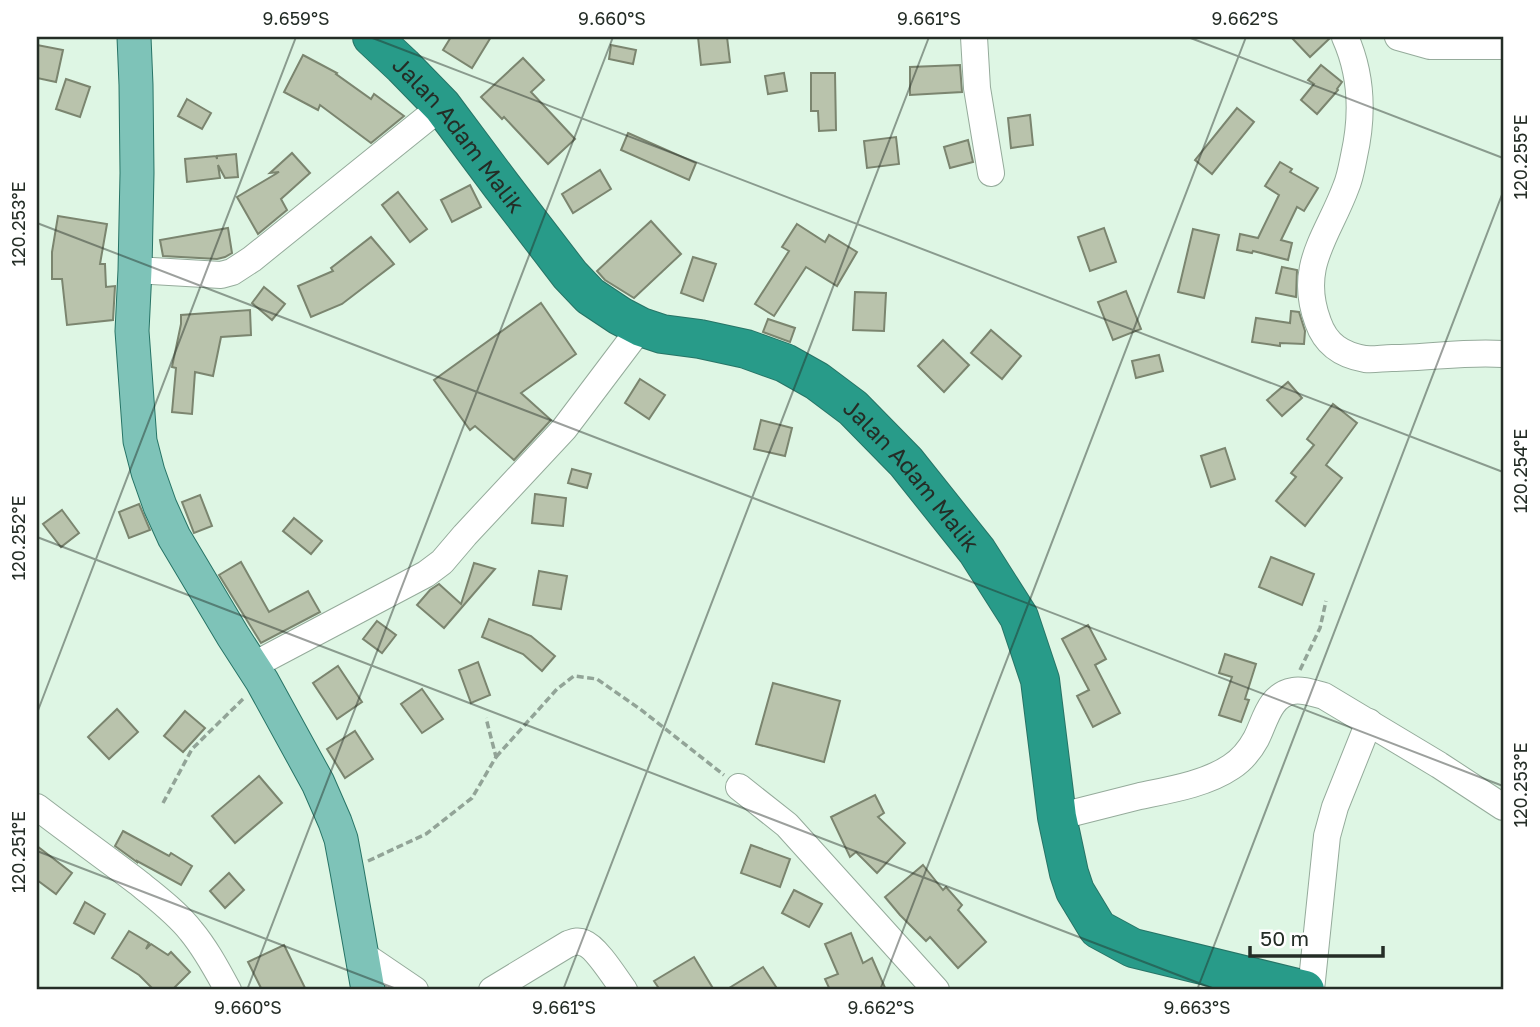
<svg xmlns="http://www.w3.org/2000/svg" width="1540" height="1027" viewBox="0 0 1540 1027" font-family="'Golos Text',sans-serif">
<rect width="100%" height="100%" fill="#def6e4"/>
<g fill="#b9c3ac" stroke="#7b856f" stroke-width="2">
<path d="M451,37H491L472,68L443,50Z"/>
<path d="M698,37H727L730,62L701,65Z"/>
<path d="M1291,37H1330V38L1310,57Z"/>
<path d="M37,45L63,50L56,82L37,78Z"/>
<path d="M611,45L636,50L633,64L609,59Z"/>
<path d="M303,55L337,73L336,74L371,99L374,94L404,116L371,143L320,105L318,110L284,92Z"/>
<path d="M523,58L544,80L531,92L575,139L548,164L504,117L502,119L481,97Z"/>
<path d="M960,65L962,92L910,95V67Z"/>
<path d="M1321,65L1342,82L1337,89L1338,90L1317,114L1301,100L1314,84L1308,80Z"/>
<path d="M784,73L787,91L768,94L765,76Z"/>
<path d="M811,73H835L836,130L819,131L818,111H811Z"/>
<path d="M66,79L90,87L80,117L56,109Z"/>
<path d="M187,99L211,113L202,129L178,116Z"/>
<path d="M1237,108L1254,122L1212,174L1195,160Z"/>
<path d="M1030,115L1033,145L1011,148L1008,118Z"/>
<path d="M628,133L696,163L689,180L621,150Z"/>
<path d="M896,137L899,164L867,168L864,141Z"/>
<path d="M968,140L973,162L950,168L944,147Z"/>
<path d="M292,153L310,173L281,199L287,210L258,234L237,197L279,172L270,173Z"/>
<path d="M236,154L238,177L225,178L218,165L220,178L187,182L185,159L216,156L217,159V156Z"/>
<path d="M1280,162L1292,169L1290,172L1318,188L1304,211L1297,207L1281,240L1292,243L1288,260L1253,251L1252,253L1237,250L1240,234L1258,238L1279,195L1265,186Z"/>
<path d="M600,170L611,189L573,213L562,194Z"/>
<path d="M470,185L481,207L452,222L441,200Z"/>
<path d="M398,192L427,229L410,242L382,205Z"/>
<path d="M58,216L107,224L100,264H105L106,287L115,286L113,320L67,325L62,279H52V252Z"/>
<path d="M651,221L681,254L634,298L605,280L597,271Z"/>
<path d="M797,224L825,242L829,235L857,252L837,286L806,267L774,316L755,304L789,251L782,247Z"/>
<path d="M228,228L232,253L225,257L217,259L163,256L160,240Z"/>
<path d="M1104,228L1116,262L1090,271L1078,237Z"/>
<path d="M1193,229L1219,235L1204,298L1178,292Z"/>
<path d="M371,237L394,264L342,304L311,317L298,286L333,271L331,268Z"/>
<path d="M693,257L716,264L703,301L681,293Z"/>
<path d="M1282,267L1297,270L1296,297L1276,293Z"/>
<path d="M264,287L285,304L272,320L252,303Z"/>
<path d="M1126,291L1141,329L1113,340L1098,302Z"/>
<path d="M855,292L886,293L884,331L853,330Z"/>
<path d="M541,303L576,354L521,393L551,420L514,460L475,426L470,430L434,380Z"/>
<path d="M250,310L251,335L221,337L213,376L195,372L192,414L172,412L176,368L172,367L181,324V315Z"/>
<path d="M1291,311L1299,312L1305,331L1304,344L1280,343V346L1252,342L1256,318L1290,323Z"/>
<path d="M768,319L795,328L790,342L763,332Z"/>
<path d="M991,330L1021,356L1002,379L971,353Z"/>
<path d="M943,340L969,365L944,392L918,366Z"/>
<path d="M1159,355L1163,371L1136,378L1132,361Z"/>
<path d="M640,379L665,395L649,419L625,403Z"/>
<path d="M1288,382L1302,398L1282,416L1267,400Z"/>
<path d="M1333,404L1357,423L1326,465L1342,478L1305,526L1276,501L1296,477L1291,473L1314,445L1307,439Z"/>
<path d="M761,420L792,428L785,456L754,449Z"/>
<path d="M1225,448L1235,479L1211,487L1201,456Z"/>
<path d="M572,469L591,474L587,488L568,483Z"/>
<path d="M535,494L566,498L563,526L532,523Z"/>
<path d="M200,495L212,526L194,533L182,502Z"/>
<path d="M139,504L150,530L129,538L119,512Z"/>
<path d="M62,510L79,533L61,547L43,524Z"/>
<path d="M294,518L322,541L311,554L283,531Z"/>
<path d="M1271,557L1314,574L1302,605L1259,587Z"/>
<path d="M241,562L269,612L308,591L320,612L261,643L219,575Z"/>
<path d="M474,563L495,569L444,628L417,605L430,590L439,584L461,604Z"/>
<path d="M539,571L567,576L561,609L533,605Z"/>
<path d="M489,619L531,636L555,656L542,671L523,654L482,637Z"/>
<path d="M377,621L396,635L382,653L363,639Z"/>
<path d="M1088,625L1106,659L1095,665L1120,713L1093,727L1077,696L1089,690L1062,639Z"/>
<path d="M1225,654L1256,664L1245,699L1249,700L1241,722L1219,715L1232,677L1219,673Z"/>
<path d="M478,662L490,695L471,703L459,670Z"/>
<path d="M338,666L362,702L337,719L313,683Z"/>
<path d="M773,683L840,701L824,762L756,744Z"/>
<path d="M422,689L443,719L422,733L401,704Z"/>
<path d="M117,709L138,732L109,759L88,737Z"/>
<path d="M185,711L205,728L183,752L164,736Z"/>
<path d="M355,731L373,759L345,778L327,749Z"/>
<path d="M259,776L282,803L235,843L212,816Z"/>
<path d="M875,795L884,813L878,817L905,843L877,873L856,852L850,857L831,817Z"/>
<path d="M123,831L169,856L171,853L192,866L181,885L137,861V862L115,846Z"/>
<path d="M751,845L790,859L780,887L741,873Z"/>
<path d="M37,846L72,873L56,894L37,880Z"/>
<path d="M923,865L943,890L946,887L962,905L958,910L986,942L958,968L930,937L926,941L900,915L885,897Z"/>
<path d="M229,873L244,890L225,908L210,891Z"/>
<path d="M794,890L822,904L809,927L782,913Z"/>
<path d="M85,902L105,914L94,934L74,923Z"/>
<path d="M129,931L149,943L146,949L151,944L168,955L171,952L190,972L172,990H154L139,975L112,958Z"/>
<path d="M851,933L863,963L872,958L886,990H830L825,979L838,974L825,944Z"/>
<path d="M284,945L306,990H262L248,962Z"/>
<path d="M694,957L714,990H660L654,981Z"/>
<path d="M763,967L778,990H726Z"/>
</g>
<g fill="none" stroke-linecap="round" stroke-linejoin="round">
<defs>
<g id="minor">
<path d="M974,37L977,88L991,173"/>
<path d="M1345,37C1362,75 1363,116 1354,156C1352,166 1350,178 1346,187C1328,236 1297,266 1318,322C1326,345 1342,355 1365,359C1374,360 1383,358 1392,358C1429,358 1466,351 1503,354"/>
<path d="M1398,37L1430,46H1503"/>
<path d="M135,270L221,275L232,272L252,259L442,106"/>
<path d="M252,666L426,574L442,562L465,535L564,429L641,327"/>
<path d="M739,787L787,825L936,990"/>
<path d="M37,807C71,833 106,858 140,884C158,899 177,913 191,931C206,949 217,970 228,990"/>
<path d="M1057,817C1085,810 1112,803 1140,796C1169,790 1206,784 1231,767C1242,760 1250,750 1256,739C1265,722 1269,695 1293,691C1303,689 1315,694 1324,696L1439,765L1503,807"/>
<path d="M362,954L415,990"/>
<path d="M492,990L568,944C574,942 578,940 584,943C596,947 616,979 624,990"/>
<path d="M1311,990L1327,836L1335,807L1369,722"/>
</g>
<path id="major" d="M134,37L136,85L137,173L135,270L132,331L140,441L148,472L160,506L174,537L233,636L262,681L318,783L335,822L341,839L347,871L368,990"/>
<g id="highway">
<path id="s1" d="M372,37L403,66L442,106L501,185L570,275L590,296L620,316L641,327L662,334L700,339L746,349L785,363L817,381L853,408L906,462L977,551L1019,617L1040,680L1057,817L1069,873L1075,891L1098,929L1133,948L1305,990"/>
</g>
</defs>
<use href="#minor" stroke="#95ab9b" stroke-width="28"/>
<use href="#major" stroke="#277466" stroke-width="35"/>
<use href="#highway" stroke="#277466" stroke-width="40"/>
<g stroke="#92a497" stroke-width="3.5" stroke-dasharray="7 3.5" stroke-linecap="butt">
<path d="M1300,670L1320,628L1326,601"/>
<path d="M496,757L557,689L574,676L597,679L640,709L724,775"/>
<path d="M163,803L192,749L243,699"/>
<path d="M368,861L426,834L472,798L496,757L486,718"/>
</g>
<use href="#minor" stroke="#fff" stroke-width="26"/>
<use href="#major" stroke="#7ec3b8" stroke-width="33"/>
<use href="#highway" stroke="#289b89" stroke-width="38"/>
</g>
<path fill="none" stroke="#242d26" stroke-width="2" stroke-opacity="0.45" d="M370,37L1503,472M1188,37L1503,158M37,223L1503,786M37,537L1217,990M37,713L296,37M37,851L399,990M247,990L613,37M563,990L929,37M880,990L1246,37M1197,990L1503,192"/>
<g text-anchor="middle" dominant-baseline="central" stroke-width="6" stroke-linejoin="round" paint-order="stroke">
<g font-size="23" fill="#242d26" stroke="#fff">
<text stroke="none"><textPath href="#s1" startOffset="131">Jalan Adam Malik</textPath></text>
<text stroke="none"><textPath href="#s1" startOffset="719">Jalan Adam Malik</textPath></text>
</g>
</g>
<rect width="1540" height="1027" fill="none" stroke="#ffffff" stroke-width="77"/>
<path d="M1250 946v10h133v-10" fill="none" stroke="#242d26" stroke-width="3.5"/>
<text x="1260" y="946" font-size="21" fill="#242d26" stroke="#ffffff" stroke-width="5" paint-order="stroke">50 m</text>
<rect x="38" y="38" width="1464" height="950" fill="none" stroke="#242d26" stroke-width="2.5"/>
<g font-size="18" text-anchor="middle" fill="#242d26">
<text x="296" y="25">9.659°S</text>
<text x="612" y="25">9.660°S</text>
<text x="929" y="25">9.661°S</text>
<text x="1245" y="25">9.662°S</text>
<text transform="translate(1521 157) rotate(-90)" y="6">120.255°E</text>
<text transform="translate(19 224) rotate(-90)" y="6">120.253°E</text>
<text transform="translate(1521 471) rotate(-90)" y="6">120.254°E</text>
<text transform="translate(19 538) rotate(-90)" y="6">120.252°E</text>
<text transform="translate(1521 785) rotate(-90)" y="6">120.253°E</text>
<text transform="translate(19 852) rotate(-90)" y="6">120.251°E</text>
<text x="248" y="1014">9.660°S</text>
<text x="564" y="1014">9.661°S</text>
<text x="881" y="1014">9.662°S</text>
<text x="1197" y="1014">9.663°S</text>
</g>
</svg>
